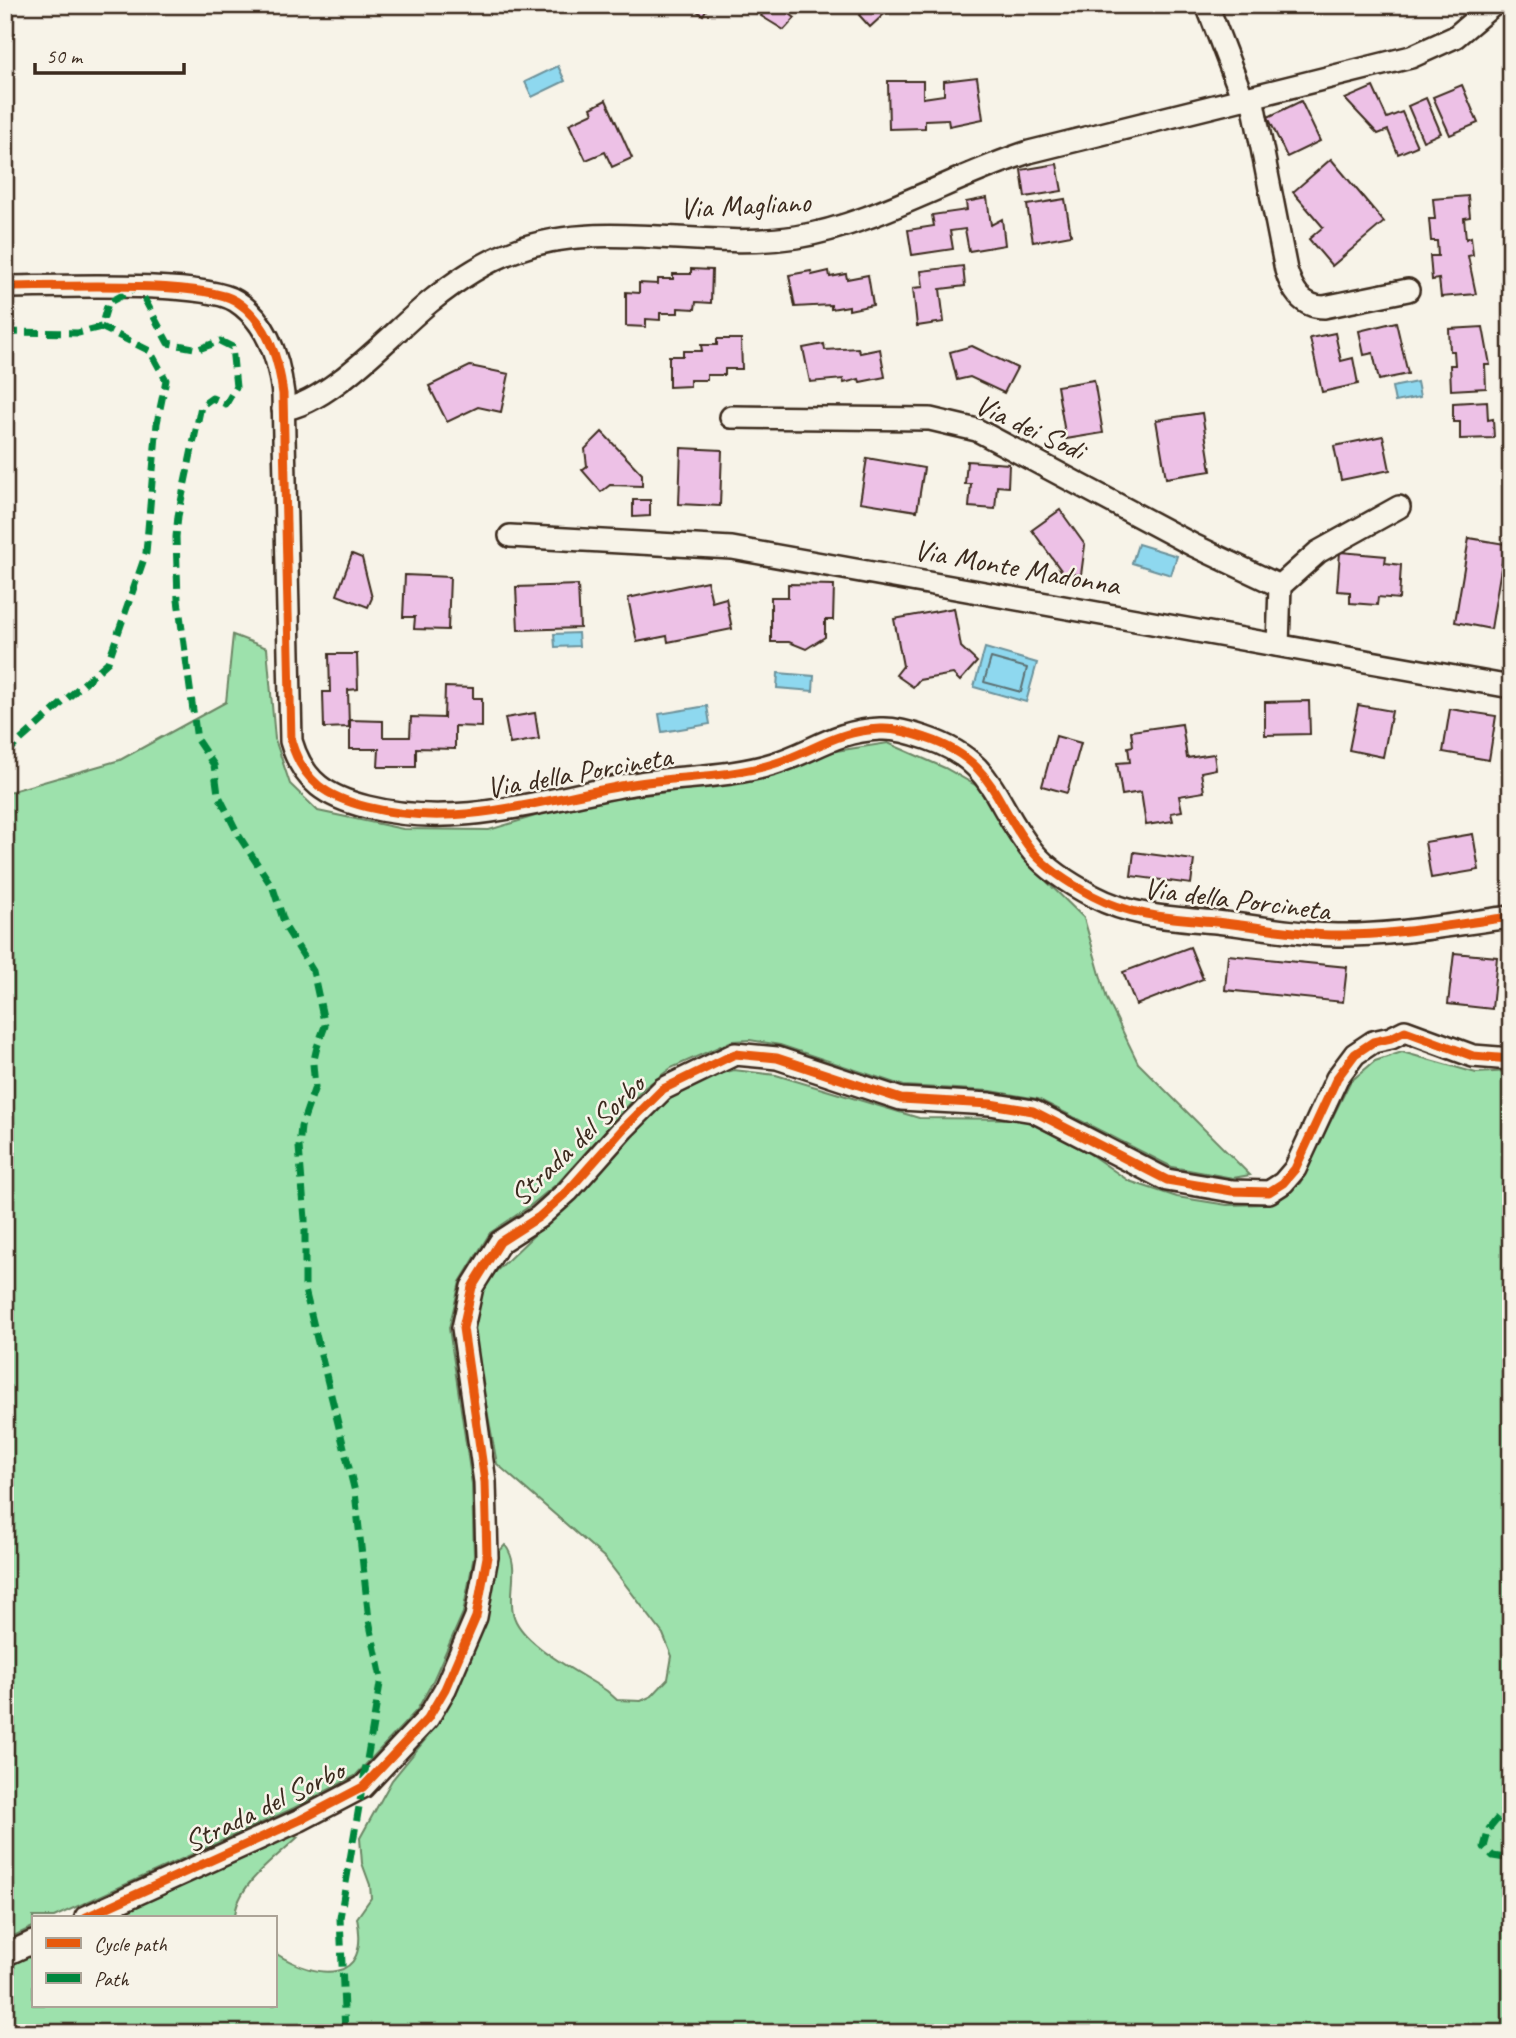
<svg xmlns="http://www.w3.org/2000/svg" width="1516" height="2038" viewBox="0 0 1516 2038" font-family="Caveat,sans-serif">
<rect width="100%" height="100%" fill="#f7f3e8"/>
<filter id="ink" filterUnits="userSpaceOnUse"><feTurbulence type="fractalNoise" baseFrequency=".0143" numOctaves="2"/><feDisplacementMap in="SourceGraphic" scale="14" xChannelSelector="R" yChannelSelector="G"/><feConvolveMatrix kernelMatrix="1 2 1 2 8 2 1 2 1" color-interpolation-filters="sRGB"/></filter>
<g filter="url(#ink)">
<g fill="#9de1ac" stroke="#6c8665" stroke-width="2">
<path d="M233,635L267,648L275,739L290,784L318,811L403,829L489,830L575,804L729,784L836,751L888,743L945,768L977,786L1036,871L1084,918L1107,999L1138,1063L1250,1175L1233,1178L1172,1167L1038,1099L991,1091L904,1086L780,1045L750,1040L732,1041L671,1068L643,1089L559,1182L530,1206L490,1233L460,1282L449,1328L472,1484L474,1556L463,1613L432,1683L417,1710L355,1776L294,1808L54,1917H33V1927L5,1940V793L120,760L226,702Z"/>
<path d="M1402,1052L1476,1073L1511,1071V2033H5V1968L33,1954V2005H275V1953C317,1980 371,1985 357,1918L371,1898L370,1885L362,1863L360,1838L392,1780L429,1735L472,1650L493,1589L497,1554L505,1545C521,1566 508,1589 513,1613C519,1644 582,1674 607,1691L617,1700L641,1701L652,1696L668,1679L672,1656L663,1634L605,1558L497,1464L476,1350L474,1310L486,1281L578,1193L617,1144L661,1105L695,1081L734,1070L776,1075L919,1118L1022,1119L1087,1152L1129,1181L1177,1197L1227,1205L1266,1204L1300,1183L1350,1082L1375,1061Z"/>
<path d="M286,1835L298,1837C276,1858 236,1885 235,1917H107Z"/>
</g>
<g fill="#8ed8ef" stroke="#6d929b" stroke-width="2">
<path d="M558,66L565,81L532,97L525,82Z"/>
<path d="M1417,382L1420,397L1395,402L1392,387Z"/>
<path d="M1138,544L1177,556L1171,575L1132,563Z"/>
<path d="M578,633L579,646L555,647L554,634Z"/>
<path d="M985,648L1037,663L1026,702L974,687Z"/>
<path d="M778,673L814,676L813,691L777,688Z"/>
<path d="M707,706L710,724L662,732L659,714Z"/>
</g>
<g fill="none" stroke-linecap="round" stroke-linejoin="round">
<path stroke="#5c7072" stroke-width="2" d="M991,658L1027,668L1021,692L984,682Z"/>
</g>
<g fill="#edc1e6" stroke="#3b2a1e" stroke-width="2">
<path d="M696,5H709L703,15L694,9Z"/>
<path d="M767,5L778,12L782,8L795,18L784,30L761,16Z"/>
<path d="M870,5H894L870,27L859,15Z"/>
<path d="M977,77L983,119L949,126L948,119L925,120V128L889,129L888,81H923V98L944,95V81Z"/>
<path d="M1462,85L1478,123L1450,135L1433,97Z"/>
<path d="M1373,87L1387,118L1402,112L1417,146L1398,154L1388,130L1378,134L1345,99Z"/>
<path d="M1426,98L1441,133L1423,141L1408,106Z"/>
<path d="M606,100L632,158L612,167L605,152L586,160L569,124L593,113L591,108Z"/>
<path d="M1301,101L1320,141L1287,157L1268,117Z"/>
<path d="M1331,159L1384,222L1332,266L1309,239L1323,227L1293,192Z"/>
<path d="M1057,164L1062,191L1025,197L1021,170Z"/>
<path d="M1468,196L1470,217L1464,218L1466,239L1471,237L1473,255L1468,256L1476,294L1441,297L1439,279L1432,280L1430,256H1438L1437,241H1431L1429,219H1435L1433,199Z"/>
<path d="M987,198L991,225L1002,219L1005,245L969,251L965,229L950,231L953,249L912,255L908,230L934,226L932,215L967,210L966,202Z"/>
<path d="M1065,199L1071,235L1033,242L1027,205Z"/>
<path d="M963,266L965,286L940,289L944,322L917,326L913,288L923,287L921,271Z"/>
<path d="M691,269L712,270L711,303L696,302L695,309L678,308V313H660V320L646,319V327L626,326V292L639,293V283L658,284V279H673V274H691Z"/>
<path d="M811,271L812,275L829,271L830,277L846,274L847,279L868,275L873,305L849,310V306L831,309V305L795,307L789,275Z"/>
<path d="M1396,322L1408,374L1379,380L1373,353L1364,355L1359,331Z"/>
<path d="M1483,327L1490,365H1485L1486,388L1451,390L1450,365H1455L1454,351H1450L1449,329Z"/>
<path d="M1335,333L1341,361L1353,358L1358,384L1322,392L1310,338Z"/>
<path d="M717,339H741L742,369H725V375H707V380H690V386L669,387V356H683V351H702L701,345H717Z"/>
<path d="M824,344L825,350L858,348L860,353L880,349L885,377L860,382L859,379L844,383L843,379L810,382L803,348Z"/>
<path d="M972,346L1017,368L1004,393L970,377L957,380L950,352Z"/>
<path d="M470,366L509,374L501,412L478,407L447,422L429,386Z"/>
<path d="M1094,380L1103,433L1066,439L1057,386Z"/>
<path d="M1487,401L1488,420L1493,419L1494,438L1460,439V422H1453V403Z"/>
<path d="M1202,413L1211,471L1166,478L1156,420Z"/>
<path d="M602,432L642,474V486L610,485L601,492L582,470L587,466L585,449Z"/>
<path d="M1383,436L1390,470L1341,480L1334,446Z"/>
<path d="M681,448L722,450L720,506L679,504Z"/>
<path d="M867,458L924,468L917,511L860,502Z"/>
<path d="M967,461L1009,464L1008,487L997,486L995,509L969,507L971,484H965Z"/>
<path d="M633,500H650V516L633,517Z"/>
<path d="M1060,510L1085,545L1081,575L1063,573L1032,530Z"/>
<path d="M1469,538L1505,544L1491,629L1455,622Z"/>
<path d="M1340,552L1386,556L1385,563L1401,565L1399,599L1378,597L1377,605L1350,603V592L1337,591Z"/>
<path d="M352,554L362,558L372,598L368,607L337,595Z"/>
<path d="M405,575L450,577L448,630L414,629L415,617H403Z"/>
<path d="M707,581L712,602L726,598L732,629L668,642L667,636L637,642L628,598Z"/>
<path d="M788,584L834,585L833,620H825V637L806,649L789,642H771V597H788Z"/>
<path d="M578,585L580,628L518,630L516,587Z"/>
<path d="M954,608L961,647L977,662L960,681L953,674L919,680L913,687L896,675L903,666L894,619Z"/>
<path d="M329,654H357L358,689L348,690L349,727L324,728L323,692H330Z"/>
<path d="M445,687L473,688V698H482V727L455,726V749L416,748V767H378L379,749H350V720L383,721V737H410L411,717L444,718Z"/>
<path d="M1309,701L1310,734L1265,735V702Z"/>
<path d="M1358,705L1392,711L1383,757L1349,750Z"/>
<path d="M1450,709L1496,716L1489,760L1443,752Z"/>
<path d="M535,713L539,739L510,744L505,718Z"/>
<path d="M1182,724L1187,758L1214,754L1216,769L1201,772L1204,792L1179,796L1182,811L1171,813L1173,821L1146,825L1141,792L1122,795L1117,763L1130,762L1128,747L1133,746L1131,731Z"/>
<path d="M1056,736L1081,743L1067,793L1042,786Z"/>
<path d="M1473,834L1479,870L1431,878L1425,842Z"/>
<path d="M1134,852L1194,860L1191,884L1131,876Z"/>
<path d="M1190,947L1203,979L1136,1005L1123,972Z"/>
<path d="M1454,953L1497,957L1492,1009L1448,1004Z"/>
<path d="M1228,955L1347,967L1343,1002L1225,990Z"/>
</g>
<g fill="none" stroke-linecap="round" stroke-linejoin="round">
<defs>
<g id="minor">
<path d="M1207,5L1243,99"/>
<path d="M1252,97L1286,270C1292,289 1301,307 1324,307L1408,290"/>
<path d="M5,287C51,287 203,280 236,301C267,321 279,359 283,394L291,741C303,782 327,797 367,807C459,830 543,799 633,784C678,776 728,778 773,764C813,752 834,731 880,729C896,728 912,733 926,738C996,761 993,803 1033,852C1048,870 1072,885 1093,896C1133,917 1172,918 1216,922C1257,926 1296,935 1337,935C1395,936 1453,924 1511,917"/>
<path d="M283,409C328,405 395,330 431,301C457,280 485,261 517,250C605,218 704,251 796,237C873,225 953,176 1029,152L1411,57L1455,37L1493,5"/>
<path d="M731,417L930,419L977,430L1193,545L1280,586"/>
<path d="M510,536L732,548L1511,687"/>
<path d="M1278,645L1280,586L1318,552L1399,507"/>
<path d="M86,1917L300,1820L363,1787L428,1718L445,1689L476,1617L487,1557L485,1482L463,1328L472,1287L500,1242L539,1217L568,1191L623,1129L663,1089L735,1054L777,1058L901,1099L990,1104L1033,1111L1167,1180L1232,1191L1269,1192L1283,1183L1295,1169L1337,1078L1355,1054L1373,1042L1391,1038L1405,1031L1473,1056L1511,1059"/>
<path d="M5,1955L33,1942"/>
</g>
</defs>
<use href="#minor" stroke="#3b2a1e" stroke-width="26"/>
<use href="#minor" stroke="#f7f3e8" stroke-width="21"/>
<g stroke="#00873e" stroke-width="7" stroke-dasharray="14 7" stroke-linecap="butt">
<path d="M5,332L78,333L101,327L108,303L138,287L168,343L199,349L220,341L232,347L236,387L226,404L212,398L201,406L178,516L176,537L178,600L197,740L214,765L218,794L239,836L273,888L286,928L313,971L325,1026L317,1047L313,1064L315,1087L301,1127L299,1147L305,1219V1290L355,1492L369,1620L381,1678L340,1918L345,2033"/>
<path d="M5,754L108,662L146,553L157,423L166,380L150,351L101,327"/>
<path d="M1511,1802L1489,1829L1484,1847L1493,1856L1511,1859"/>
</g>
<defs>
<g id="cycleway">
<path d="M5,287C51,287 203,280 236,301C267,321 279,359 283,394L291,741C303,782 327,797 367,807C459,830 543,799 633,784C678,776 728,778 773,764C813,752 834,731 880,729C896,728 912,733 926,738C996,761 993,803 1033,852C1048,870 1072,885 1093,896C1133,917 1172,918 1216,922C1257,926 1296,935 1337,935C1395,936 1453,924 1511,917"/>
<path d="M86,1917L300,1820L363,1787L428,1718L445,1689L476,1617L487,1557L485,1482L463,1328L472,1287L500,1242L539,1217L568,1191L623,1129L663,1089L735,1054L777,1058L901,1099L990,1104L1033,1111L1167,1180L1232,1191L1269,1192L1283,1183L1295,1169L1337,1078L1355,1054L1373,1042L1391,1038L1405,1031L1473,1056L1511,1059"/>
</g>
</defs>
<use href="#cycleway" stroke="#f7f3e8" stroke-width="13"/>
<use href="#cycleway" stroke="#e8590c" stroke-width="9"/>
</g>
</g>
<g text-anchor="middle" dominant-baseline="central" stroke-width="5" stroke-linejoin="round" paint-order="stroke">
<g font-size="30" fill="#3b2a1e" stroke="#f7f3e8">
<text transform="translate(745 205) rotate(-3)">Via Magliano</text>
<text transform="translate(1030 427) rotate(25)">Via dei Sodi</text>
<text transform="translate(1017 567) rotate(10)">Via Monte Madonna</text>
<text transform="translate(579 772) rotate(-10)">Via della Porcineta</text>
<text transform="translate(1237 899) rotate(7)">Via della Porcineta</text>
<text transform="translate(577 1140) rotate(-44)">Strada del Sorbo</text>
<text transform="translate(264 1806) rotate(-26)">Strada del Sorbo</text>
</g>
</g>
<rect width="1516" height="2038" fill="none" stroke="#f7f3e8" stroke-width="28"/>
<rect x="14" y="14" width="1488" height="2010" fill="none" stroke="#3b2a1e" stroke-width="2.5" filter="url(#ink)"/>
<rect x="32" y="1916" width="245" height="91" fill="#f7f3e8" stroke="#aca397" stroke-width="2"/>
<rect x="46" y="1938" width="35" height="10" fill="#e8590c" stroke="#aca397" stroke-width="2"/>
<text x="94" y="1951" font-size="21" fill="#3b2a1e">Cycle path</text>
<rect x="46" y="1973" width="35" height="10" fill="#00873e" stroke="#aca397" stroke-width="2"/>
<text x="94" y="1986" font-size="21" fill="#3b2a1e">Path</text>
<path d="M35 63v10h149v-10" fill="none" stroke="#3b2a1e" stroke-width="3.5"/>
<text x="46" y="63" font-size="21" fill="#3b2a1e" stroke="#f7f3e8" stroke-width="5" paint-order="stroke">50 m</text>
</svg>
